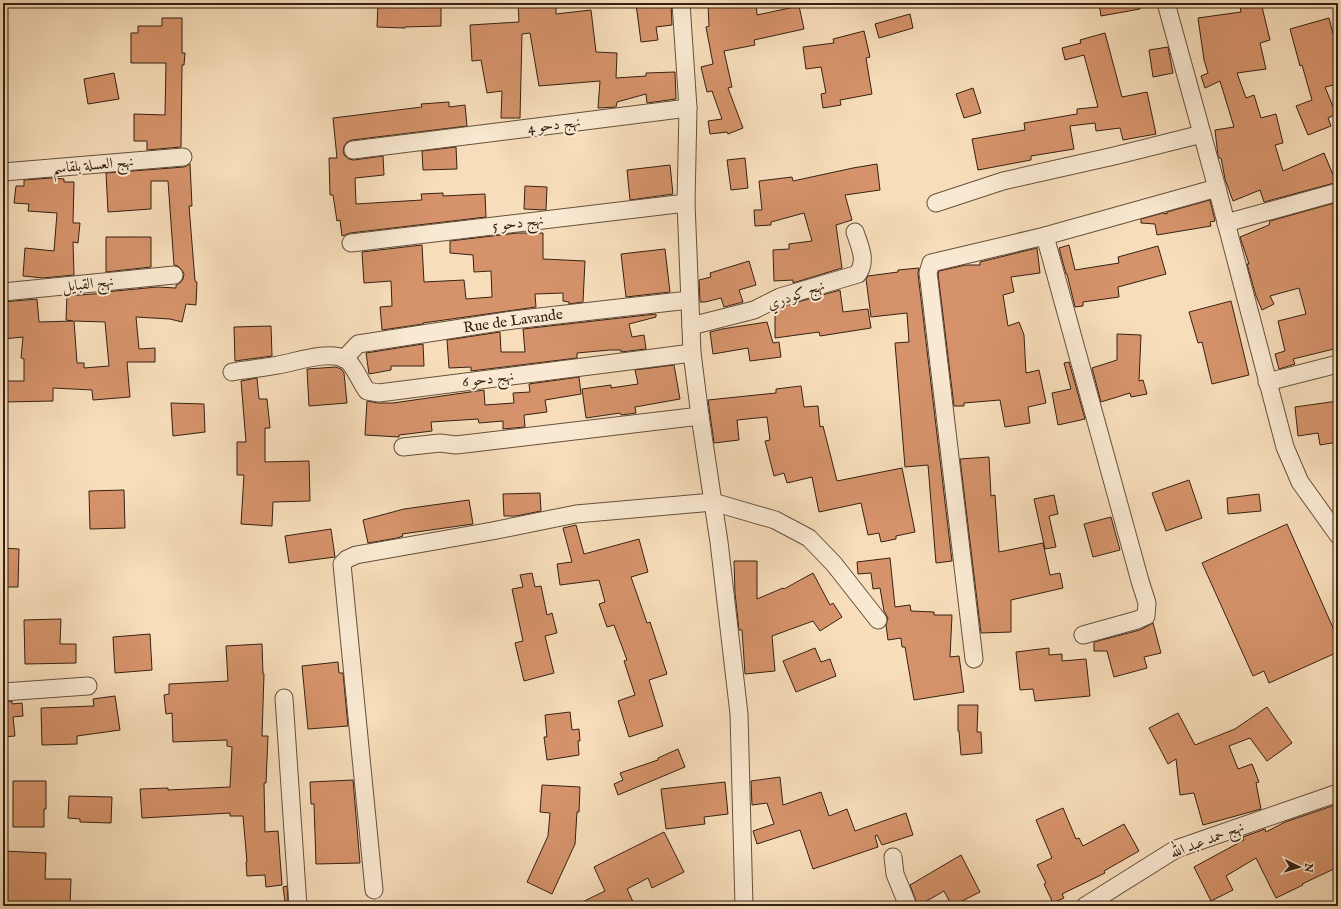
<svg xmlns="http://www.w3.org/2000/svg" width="1341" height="909" viewBox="0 0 1341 909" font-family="'IM FELL English',Amiri,serif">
<rect width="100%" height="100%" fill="#f7ddba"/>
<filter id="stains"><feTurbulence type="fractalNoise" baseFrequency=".005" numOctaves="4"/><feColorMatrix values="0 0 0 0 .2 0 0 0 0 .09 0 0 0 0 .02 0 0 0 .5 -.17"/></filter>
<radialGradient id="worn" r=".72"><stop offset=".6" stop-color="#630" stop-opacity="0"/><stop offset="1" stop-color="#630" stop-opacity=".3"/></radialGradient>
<g fill="#d6936b" stroke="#352112" fill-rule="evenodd">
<path d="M378,3H441V26L405,27V28L377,27Z"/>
<path d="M518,3H556V14L591,10L596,52L617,53L616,78L646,76V73L675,72L676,99L647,103L646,94L617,102L616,107L598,108L600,81L539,86L530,33L522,34L520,118H501L502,91L487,93L481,60L472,61L470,25L519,22Z"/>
<path d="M645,3H671L672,25L656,27L658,40L641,42L636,4Z"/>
<path d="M708,3H756L757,15L799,6L804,29L754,40L755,45L724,51L732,87L728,88L743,128L728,134L727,132L710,134L708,121L722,119L712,91L707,92L701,67L713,64L706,27L709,26Z"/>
<path d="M1099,3H1140V9L1101,16Z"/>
<path d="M1253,3H1261L1270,40L1260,43L1266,69L1237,73L1246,98L1254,95L1261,118L1276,114L1283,143L1275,145L1283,171L1324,153L1333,175L1338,174V182L1264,202L1260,190L1233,201L1225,179L1221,158H1219L1218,156L1215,130L1234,127L1220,81L1205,88L1201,76L1208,73L1204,60L1198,18L1241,12L1240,6Z"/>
<path d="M910,14L913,28L879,38L875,24Z"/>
<path d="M162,18H182V53H185L184,65H182L181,147L147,150V141H134V114L165,115L166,63H131V33H138V26H162Z"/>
<path d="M1329,18L1333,34L1338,33V84L1325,87L1336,114L1328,118L1331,126L1308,135L1296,106L1312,100L1302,65L1300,66L1290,29Z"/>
<path d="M864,31L870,57L866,58L872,94L840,100L841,105L823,108L821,94L826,93L821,67L806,69L803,47L834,43L833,39Z"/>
<path d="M1105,33L1122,97L1147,92L1156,134L1123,140L1120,128L1096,131L1095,123L1070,126L1074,149L1031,156V160L978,170L972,139L1025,130L1024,123L1077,114V109L1098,107L1084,55L1065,60L1062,48L1081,43L1080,40Z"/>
<path d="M1168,47L1173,73L1153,77L1149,50Z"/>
<path d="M114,73L119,99L88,104L84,79Z"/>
<path d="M973,88L981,113L964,118L956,94Z"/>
<path d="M449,102V107L465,105L467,126L352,140L347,142L344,146L343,152L345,156L349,159L354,160L383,156L384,175L355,178L356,204L422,200L421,194L443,193V196L485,194L486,217L350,233L342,236L340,220L337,221L333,195H330L329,158H337L333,118L422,107L421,104Z"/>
<path d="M456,147L457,169L423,170L422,151Z"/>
<path d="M745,158L748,188L731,190L727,160Z"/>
<path d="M190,164L192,206H189L195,281L197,282L196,305L186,304L182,322L170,319L136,317L139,349L155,348V362H127L130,397L93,400L92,390L53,388V401L3,402V381H24V359L21,358L23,337L3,339V302L37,299L39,322L73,321L66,320L67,296L105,293V292L157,287L176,288V285L180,283L183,279L184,274L182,270L178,266L174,265L168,181H151V209L108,212L106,173L184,167ZM74,321L105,322L109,366L84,368V363H77Z"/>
<path d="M877,164L880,190L845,195L852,220L836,225L842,268L793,283V280L774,281L773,250L789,249V244L812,241L804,213L771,222V225L755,226L754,210H762L759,181L792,177L793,181L853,168Z"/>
<path d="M670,165L673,194L630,200L627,170Z"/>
<path d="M51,178L64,179V182H74L73,223H80L78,243L73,242L74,275L43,278L23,276L25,248L54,251L57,213L28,211L29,204L14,203L16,186H24V180Z"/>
<path d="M525,186L547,187L546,210L524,209Z"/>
<path d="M1210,200L1215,221L1210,222L1211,226L1157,235L1155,224L1141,223V219L1163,213L1167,214V212Z"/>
<path d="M1338,202V348L1293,359L1295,364L1279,369L1275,354L1285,351L1278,321L1306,314L1299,288L1270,296L1274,304L1262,310L1256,296L1247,264H1249L1240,237L1269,225L1270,221Z"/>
<path d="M517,233H543V259L585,261L583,302L569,304V302L563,301V293L535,294L536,307L423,323V324L382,330L380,307L392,306L391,281L364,283L362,252L422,245L424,282L464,280L466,299L492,297L491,271L474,272L473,255L450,253V241Z"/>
<path d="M106,237H151V267L106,272Z"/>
<path d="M1069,245L1075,270L1119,263L1118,257L1158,246L1166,274L1118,287L1119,297L1083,302V306L1075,307L1067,274H1066L1059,248Z"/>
<path d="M1037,248L1040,273L1011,277L1014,292L1003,295L1008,326L1019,322L1024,335L1026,373L1039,370L1046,403L1028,407L1030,423L1005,427L1000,400L964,403V406H954L938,274L939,271L966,265H980V262Z"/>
<path d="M665,249L670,292L626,297L621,254Z"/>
<path d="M749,261L756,285L739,290L743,302L724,307L721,298L705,302H700L699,280L711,277L710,273Z"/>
<path d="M919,268L918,274L952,561L936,563L928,465L905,467L895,343L909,342L907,313L871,317L866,279L868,276L898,272V270Z"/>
<path d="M840,290L843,312L868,309L871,328L820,336L819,332L775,338V311L784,306Z"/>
<path d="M1231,301L1249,375L1212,384L1202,342L1198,343L1189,312Z"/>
<path d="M656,314V317L629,324L632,337L644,335L646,349L621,352V350H610L577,353V358L471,371V367L449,368L447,340L500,332L501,352H525L523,329Z"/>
<path d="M767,322L773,343L779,342L781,357L750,361L748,348L713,354L710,332L722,329Z"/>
<path d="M271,326L272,356L235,361L234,327Z"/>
<path d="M1117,334L1141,335L1139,381L1143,380L1147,394L1131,397L1130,393L1101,402L1092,368L1117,360Z"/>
<path d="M423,344L424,366H391V370L369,374L366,353Z"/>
<path d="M1069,362L1085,419L1058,425L1052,393L1071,389L1064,363Z"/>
<path d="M674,365L680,399L635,407L636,413L621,415L620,413L586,418L582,389L611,385V388L638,384L635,370Z"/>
<path d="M336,367L341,369L344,373L347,403L309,406L307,369Z"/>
<path d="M579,377L581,394L545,400L547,412L524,415L525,427L503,429V421L479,423L478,419L431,422L432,431L399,435V437L365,435L367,401L378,403H393L484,390L485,405L514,403L513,393L530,392L529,384Z"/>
<path d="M257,378L259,399H267L270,428H265V462L309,461L310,501L273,502L272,526L241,524L244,475H237V442H246L241,381Z"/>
<path d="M801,386L804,407L818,406L820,427L823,426L837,481L902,468L915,532L896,536V539L881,542L879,533L868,535L861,503L819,512L812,477L787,483L784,473L774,476L765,441L770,440L767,417L737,420L739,440L714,443L708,400L776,393V389Z"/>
<path d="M1338,401V442L1320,445L1318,433L1298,436L1295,407Z"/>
<path d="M171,403L204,404L205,432L173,436Z"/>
<path d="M989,457L991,496L995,495L999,552L1043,543L1050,575L1060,573L1063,588L1011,600V632L981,633L960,459Z"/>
<path d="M1189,480L1202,518L1166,531L1152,493Z"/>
<path d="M124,490L125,528L90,529L89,491Z"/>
<path d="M540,493L541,511L516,516H504L503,494Z"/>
<path d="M1259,494L1261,511L1228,514L1227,498Z"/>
<path d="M1054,495L1058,514L1049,516L1056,547L1045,549L1034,499Z"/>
<path d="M469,500L473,524L402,534L403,536L397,538L368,543L363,520L404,509Z"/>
<path d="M1111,517L1120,550L1093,557L1084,524Z"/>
<path d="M1287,524L1338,639V652L1269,683L1264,671L1253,676L1202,563Z"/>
<path d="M576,525L584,554L639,539L648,572L631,577L647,623L650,622L667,674L649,680L663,726L629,737L618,701L635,695L624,661L627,660L614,625L607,627L599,604L605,602L599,580L560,585L557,564L572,562L563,528Z"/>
<path d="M331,529L335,557L289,563L285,536Z"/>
<path d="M3,548L19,549L18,587H3Z"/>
<path d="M890,558L895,607L910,605L911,611L934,612V615H952L950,657L959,656L964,692L914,700L905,647H902L901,638L888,640L886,625L888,618L884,611L880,588L873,589L871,573L858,574L857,562Z"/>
<path d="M734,561H757V599L783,588L784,589L813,573L830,605L833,603L842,617L820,631L813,621L772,636L775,671L745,674L742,630H739L735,593Z"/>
<path d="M532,573L535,587L541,586L547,615L552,613L557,633L545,636L554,673L524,681L515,643L523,641L512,589L523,587L520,575Z"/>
<path d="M61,619L60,644H76V663L25,664L24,620Z"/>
<path d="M1153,623L1161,653L1144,657L1147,668L1114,677L1107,651H1094V642L1140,630Z"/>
<path d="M150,634L152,670L115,673L113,637Z"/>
<path d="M262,644L263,674H264L262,736H268L266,783H264L265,832L278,831L282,885L266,887L265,875L247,876L246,862H247L243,816H230V813L142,818L140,789L168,788V790L230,787L232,747L227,746V740L173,742L172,713L166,714L164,695L169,694V684L228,681L226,646Z"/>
<path d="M815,648L821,662L830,659L836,676L796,692L783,661Z"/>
<path d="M1049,648V655L1062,654V661L1086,659L1090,696L1035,701L1033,689L1020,690L1016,652Z"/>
<path d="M338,662L339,673H343L348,726L308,729L302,666Z"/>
<path d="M115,696L120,730L77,736V744L42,745L41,708L94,706L93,699Z"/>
<path d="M12,701V704L22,703L23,716L13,717L15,736L3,737V702Z"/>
<path d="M958,705H978L977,732H981L982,753L961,755L959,731H958Z"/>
<path d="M1267,707L1292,743L1267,761L1250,738L1229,746L1238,769L1252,764L1259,782L1256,783L1261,809L1203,825L1194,793L1180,795L1176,759L1168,764L1149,728L1178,713L1195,745L1235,729Z"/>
<path d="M570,712L572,730L579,729L580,741H578L579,755L547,760L544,737H547L545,715Z"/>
<path d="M678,749L685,767L618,795L614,784L623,780L620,773L658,760V758Z"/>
<path d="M780,777L783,805L821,792L829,816L847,809L855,831L906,813L913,835L882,845L877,835L875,836L878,847L813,869L800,830L757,844L753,831L774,824L767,803L752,805L751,781Z"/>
<path d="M353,780L360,863L316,864L314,804H311L310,782Z"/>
<path d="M13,781H46V809H44V827H13Z"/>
<path d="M725,782L728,814L704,817L705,824L666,829L661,789Z"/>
<path d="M542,785L580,787L579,812H577L575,844L552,894L527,882L548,836L550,813L540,812Z"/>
<path d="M69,796L112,797L111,823L80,822V819L68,818Z"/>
<path d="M1338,804V867L1302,884L1303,885L1276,898L1256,858L1226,876L1233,890L1211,901L1194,867L1244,840L1243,837L1265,829L1266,832L1285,822Z"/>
<path d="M1063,808L1076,839L1079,838L1083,846L1124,824L1139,851L1104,871L1105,873L1062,894L1064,898L1053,903L1044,884L1046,883L1037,865L1052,858L1036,820Z"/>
<path d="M664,832L684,872L652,888L648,878L627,889L635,906H574L605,891L594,867Z"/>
<path d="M3,851L46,853L45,879H71L70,906H3Z"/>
<path d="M961,855L980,892L952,906L944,891L918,906L910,885Z"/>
<path d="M287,886L288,901H285L283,887Z"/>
</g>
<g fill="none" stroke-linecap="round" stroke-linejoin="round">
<defs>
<g id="minor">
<path d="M681,3L688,108L686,203L692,353L700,416L719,542L739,714L744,906"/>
<path d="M1166,3L1217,188L1285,447L1300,482L1338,535"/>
<path d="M353,150L688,108"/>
<path d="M3,172L183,157"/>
<path d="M936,203L1003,181L1114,156L1202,134"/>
<path d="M1226,223L1338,192"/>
<path d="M1045,236L1140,581L1147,603L1146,616L1137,620L1083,635"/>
<path d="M351,243L686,203"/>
<path d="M3,292L174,275"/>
<path d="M691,326L754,310L780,297L858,274C867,260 860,247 855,232"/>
<path d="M344,359L358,344L513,320L689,300"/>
<path d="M232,372C248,369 263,368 278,365C296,362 328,350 345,359C353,363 361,383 367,391L379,393L692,353"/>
<path d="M1267,382L1338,364"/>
<path d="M403,447L440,443L456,445L700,416"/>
<path d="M974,659L929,280L928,273L931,263L1045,236L1217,188"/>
<path d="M3,692L88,686"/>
<path d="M284,698L298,906"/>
<path d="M893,857L895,874L908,906"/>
<path d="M374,890L342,564L347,559L356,555L492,531L576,514L713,502L775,520L809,538L834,564L878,620"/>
<path d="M1085,906L1176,849L1338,793"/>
</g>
</defs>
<use href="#minor" stroke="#66503c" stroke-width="19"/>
<use href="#minor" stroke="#fae9d2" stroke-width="17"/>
</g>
<g text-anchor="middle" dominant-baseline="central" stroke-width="4" stroke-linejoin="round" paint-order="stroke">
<g font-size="15" fill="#352112" stroke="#fae9d2">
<text transform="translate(554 125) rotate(-7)">نهج دحو 4</text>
<text transform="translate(93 165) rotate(-5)">نهج العسلة بلقاسم</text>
<text transform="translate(518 223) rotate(-7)">نهج دحو 5</text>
<text transform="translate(88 284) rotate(-6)">نهج القبايل</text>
<text transform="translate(796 295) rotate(-20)">نهج كودري</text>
<text transform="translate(513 321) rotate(-8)">Rue de Lavande</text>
<text transform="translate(488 379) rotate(-7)">نهج دحو 6</text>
<text transform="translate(1207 840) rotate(-21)">نهج حمد عبد الله</text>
</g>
</g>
<rect width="1341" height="909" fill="none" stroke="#f7ddba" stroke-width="16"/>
<rect x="4" y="4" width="1333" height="901" fill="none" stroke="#352112" stroke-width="2"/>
<rect x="8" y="8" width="1325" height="893" fill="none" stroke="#352112"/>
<g transform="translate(1299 867) rotate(95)" stroke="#fae9d2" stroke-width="3" paint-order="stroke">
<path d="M0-3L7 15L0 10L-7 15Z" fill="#352112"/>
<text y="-6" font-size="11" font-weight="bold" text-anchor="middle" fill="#352112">N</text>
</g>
<rect width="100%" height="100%" filter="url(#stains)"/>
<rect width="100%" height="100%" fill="url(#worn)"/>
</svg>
